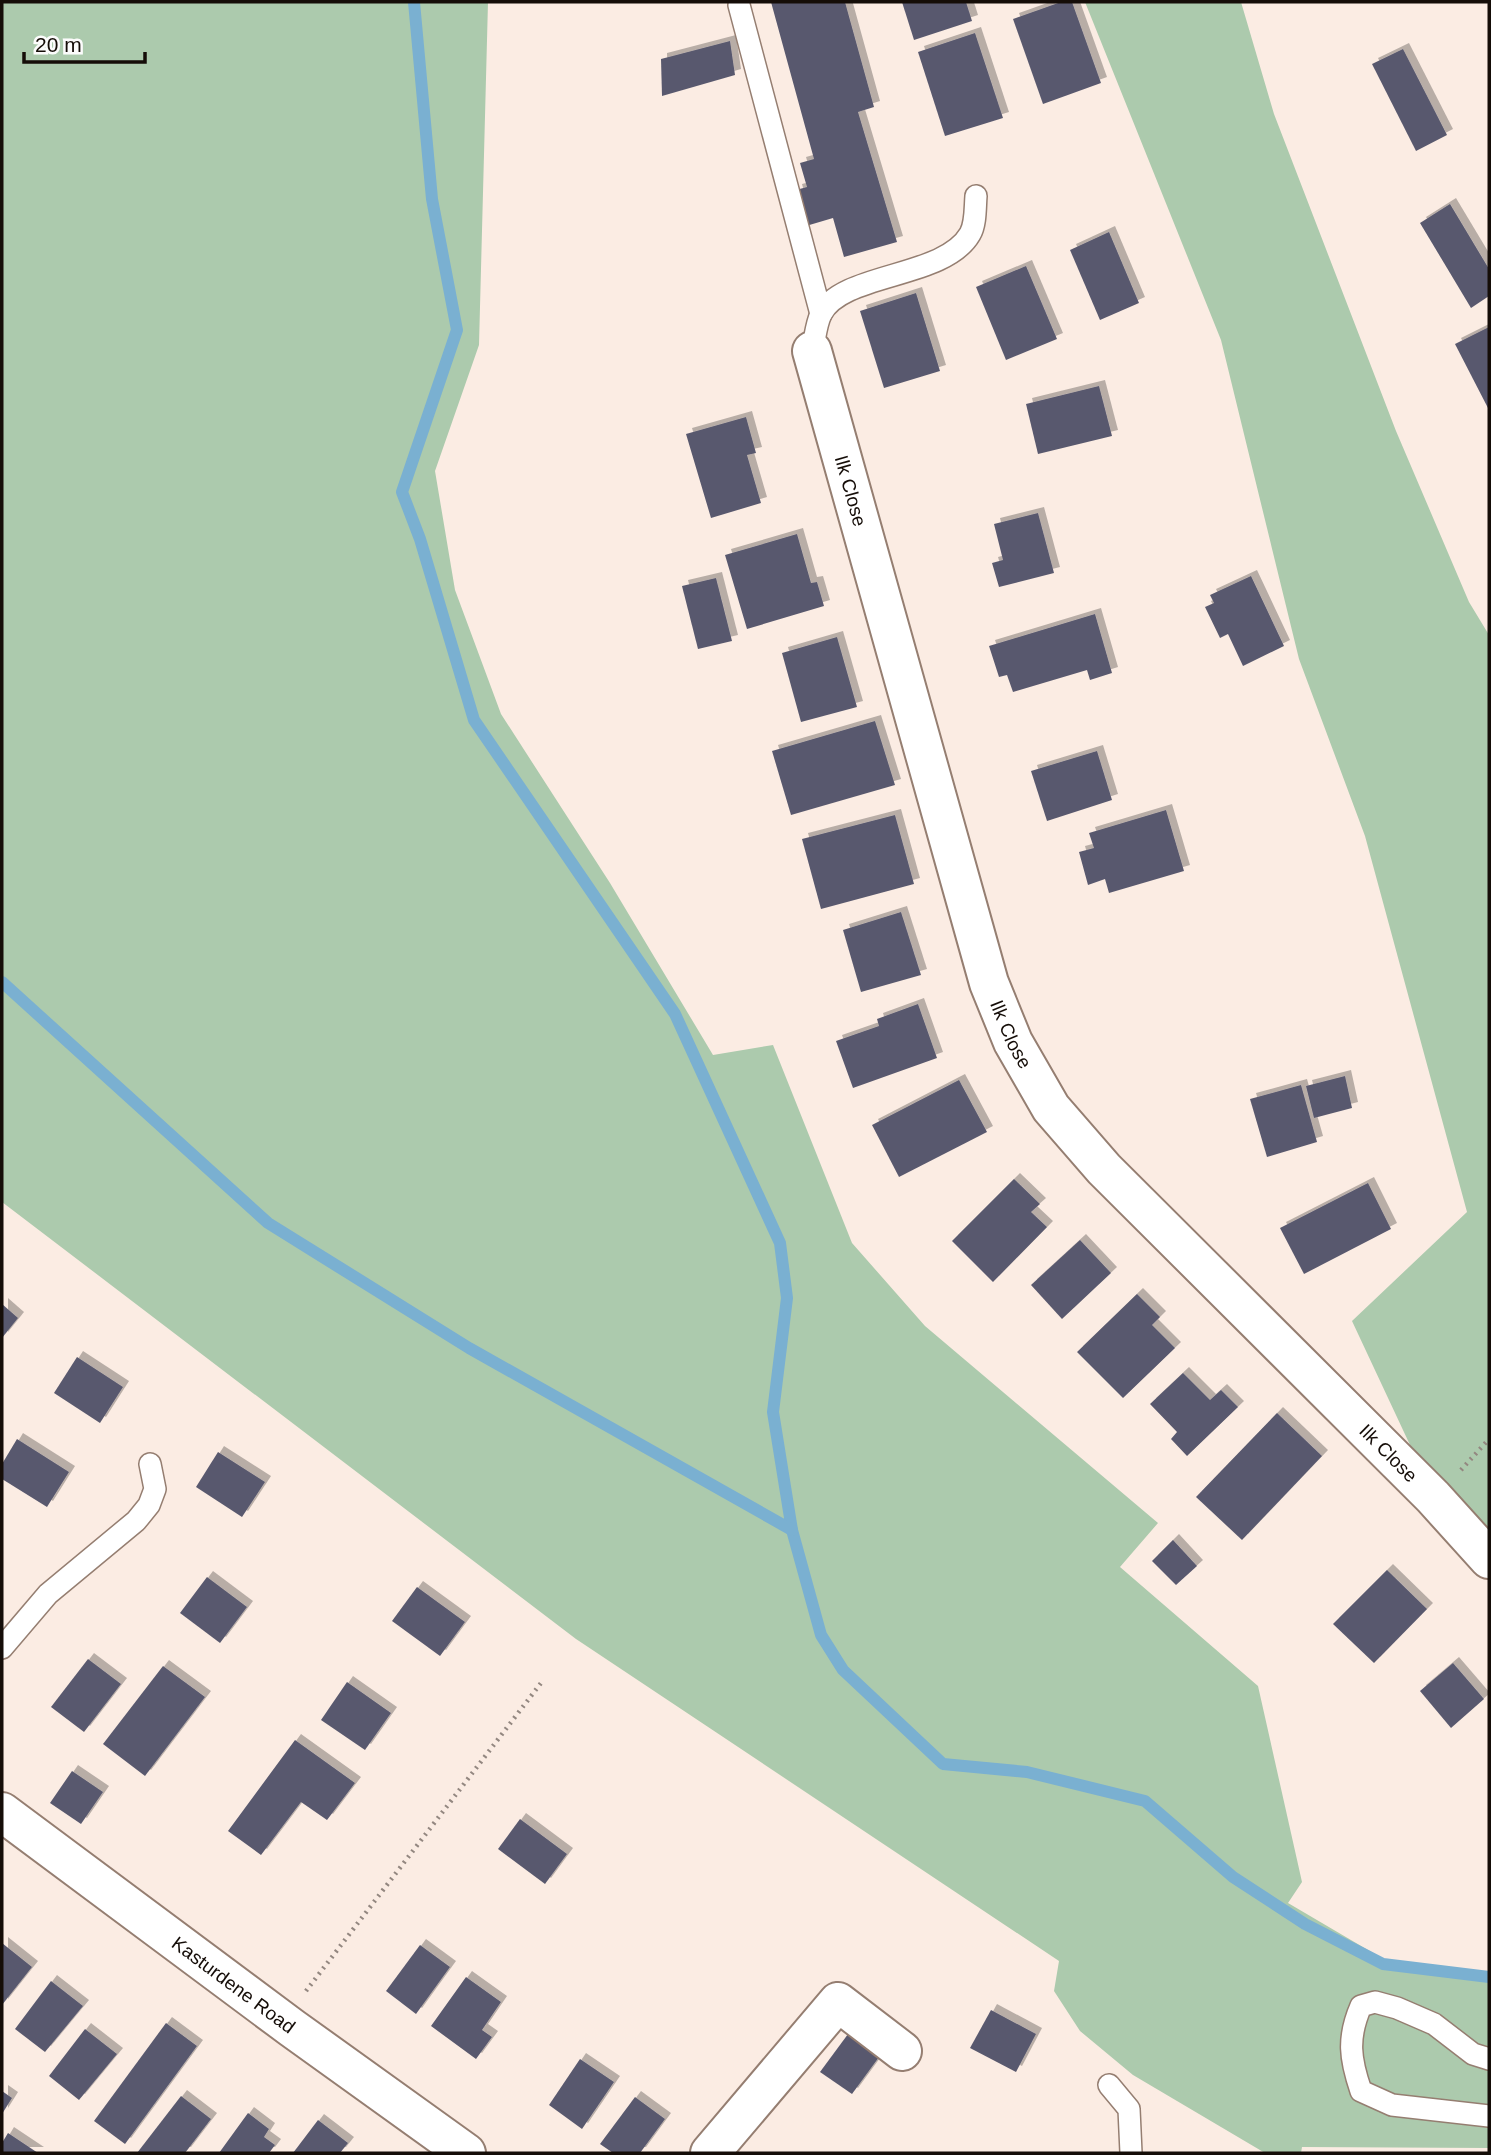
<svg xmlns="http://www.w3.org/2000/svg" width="1491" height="2155" viewBox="0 0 1491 2155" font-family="Arial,sans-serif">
<defs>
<filter id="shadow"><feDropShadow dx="6" dy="-6" stdDeviation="0" flood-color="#0004"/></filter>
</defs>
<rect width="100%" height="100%" fill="#fbece3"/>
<g fill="#accaad">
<path d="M2,2H488L479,345L435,471L455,590L501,714L610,883L713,1055L773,1045L852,1243L925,1326L1158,1523L1120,1567L1258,1686L1302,1882L1288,1903L1385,1960L1489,1972V2148L1302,2147L1301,2153H1265L1133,2075L1080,2031L1054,1991L1059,1961L576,1639L2,1202Z"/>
<path d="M1085,2H1241L1274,114L1396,431L1469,602L1489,635V1553L1432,1492L1352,1321L1467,1212L1365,836L1299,659L1221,340Z"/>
</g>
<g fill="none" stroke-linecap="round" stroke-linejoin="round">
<g stroke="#7ab0d1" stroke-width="12">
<path d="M414,2L432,199L457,330L402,492L420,539L474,720L675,1014L780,1243L787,1298L773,1412L792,1530L821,1635L843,1670L943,1764L1027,1772L1145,1801L1233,1877L1305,1924L1383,1964L1489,1977"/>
<path d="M2,982L268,1223L469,1348L792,1530"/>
</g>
</g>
<g fill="#59596e" filter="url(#shadow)">
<path d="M771,2H845L874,107L858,112L897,242L844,257L833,218L806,226L796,190L807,187L800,163L814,159Z"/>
<path d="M902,2H966L972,21L914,40Z"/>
<path d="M1061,2H1072L1101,83L1043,104L1013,19Z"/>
<path d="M975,33L1003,118L945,136L918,52Z"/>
<path d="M730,41L735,75L662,96L661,59Z"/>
<path d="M1403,49L1447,135L1416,151L1372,64Z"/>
<path d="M1450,204L1489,269V296L1471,308L1420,223Z"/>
<path d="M1109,232L1139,303L1100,320L1070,250Z"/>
<path d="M1026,266L1057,339L1006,360L976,287Z"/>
<path d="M916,293L940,371L884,388L860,311Z"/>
<path d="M1489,327V410L1455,344Z"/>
<path d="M1099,386L1112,436L1038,454L1026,404Z"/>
<path d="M746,417L756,453L747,455L761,503L711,518L686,434Z"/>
<path d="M1038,513L1054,573L999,587L992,563L1003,560L994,524Z"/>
<path d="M797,534L811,583L817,582L824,606L747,629L725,555Z"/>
<path d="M1251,576L1284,646L1243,666L1228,634L1220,638L1205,607L1214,603L1210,595Z"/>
<path d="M716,578L732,641L698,649L682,586Z"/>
<path d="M1095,614L1112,673L1090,680L1087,670L1013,692L1007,675L999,677L989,646Z"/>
<path d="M837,637L857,707L801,722L782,653Z"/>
<path d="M875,721L895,785L791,815L772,751Z"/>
<path d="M1097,751L1112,800L1047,821L1031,771Z"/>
<path d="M1166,810L1184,871L1109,893L1105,879L1088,885L1079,852L1094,848L1089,833Z"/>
<path d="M895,815L914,884L821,909L802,839Z"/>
<path d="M901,912L921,975L861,992L843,930Z"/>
<path d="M918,1004L937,1058L853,1088L836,1041L879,1026L877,1019Z"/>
<path d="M1345,1076L1352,1108L1314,1118L1306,1086Z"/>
<path d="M959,1080L987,1132L899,1177L872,1125Z"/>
<path d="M1301,1085L1317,1142L1267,1157L1250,1099Z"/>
<path d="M1014,1179L1040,1204L1031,1212L1047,1227L993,1282L952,1241Z"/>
<path d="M1368,1183L1391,1229L1304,1274L1280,1228Z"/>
<path d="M1080,1240L1111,1273L1062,1319L1031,1285Z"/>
<path d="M1137,1294L1160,1317L1152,1325L1175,1348L1123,1398L1077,1352Z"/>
<path d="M2,1304L18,1318L2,1338Z"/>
<path d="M77,1357L123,1387L100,1423L54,1393Z"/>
<path d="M1183,1373L1210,1400L1221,1390L1238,1407L1187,1456L1171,1439L1177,1432L1150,1404Z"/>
<path d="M1277,1413L1322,1456L1242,1540L1196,1497Z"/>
<path d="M17,1439L69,1472L47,1507L2,1479V1464Z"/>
<path d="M218,1452L265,1482L242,1517L196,1487Z"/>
<path d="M1173,1540L1197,1566L1176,1585L1152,1561Z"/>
<path d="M1387,1570L1427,1609L1374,1663L1333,1624Z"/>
<path d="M207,1577L247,1607L220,1643L180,1613Z"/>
<path d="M417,1587L465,1622L440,1656L392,1621Z"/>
<path d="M88,1659L121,1684L84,1732L51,1707Z"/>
<path d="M1453,1663L1484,1699L1451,1728L1420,1691Z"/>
<path d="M163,1666L205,1697L145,1776L103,1744Z"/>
<path d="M347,1682L391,1713L365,1750L321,1720Z"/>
<path d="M295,1740L355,1783L327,1820L301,1802L261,1855L228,1831Z"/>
<path d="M72,1771L103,1792L81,1824L50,1803Z"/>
<path d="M520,1819L567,1854L545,1884L498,1849Z"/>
<path d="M2,1943L32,1967L2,2005Z"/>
<path d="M420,1945L450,1967L416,2014L386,1991Z"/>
<path d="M466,1977L501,2002L482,2030L492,2037L476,2059L431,2026Z"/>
<path d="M51,1981L83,2006L45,2052L15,2029Z"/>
<path d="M991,2010L1036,2034L1016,2072L970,2048Z"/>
<path d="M166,2023L197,2046L125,2144L94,2121Z"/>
<path d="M85,2029L117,2054L79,2100L49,2076Z"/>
<path d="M851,2030L882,2053L852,2094L820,2072Z"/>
<path d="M580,2059L614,2082L582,2129L549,2105Z"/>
<path d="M2,2091L12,2098L2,2114Z"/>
<path d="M181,2096L211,2119L185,2153H137Z"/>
<path d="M635,2097L665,2119L640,2153H613L600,2144Z"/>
<path d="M248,2113L269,2129L264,2137L275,2145L269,2153H219Z"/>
<path d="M318,2120L348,2143L340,2153H293Z"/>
<path d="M8,2133L38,2153H2V2143Z"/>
</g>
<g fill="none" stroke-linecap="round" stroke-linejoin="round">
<defs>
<g id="service">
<path d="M739,5L821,314"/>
<path d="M812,351C815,339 816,324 821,314C842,272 944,279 970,234C976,224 975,207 976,196"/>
<path d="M2,1648L48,1594L136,1521L149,1505L155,1489L150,1464"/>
<path d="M1489,2059L1473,2054L1434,2024L1397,2008L1375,2002L1361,2006C1347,2038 1350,2059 1361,2091L1392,2105L1489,2116"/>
<path d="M1109,2085L1129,2109L1131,2153"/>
</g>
<g id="minor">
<path id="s1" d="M812,351L989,983L1013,1042L1051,1108L1104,1169L1433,1497L1489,1559"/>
<path id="s2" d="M2,1812L292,2028L466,2153"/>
<path d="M710,2153L838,2002L902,2051"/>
</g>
</defs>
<use href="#service" stroke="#957e71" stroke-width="24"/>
<use href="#minor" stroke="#957e71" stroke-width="42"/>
<g stroke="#938780" stroke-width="4.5" stroke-dasharray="2 5" stroke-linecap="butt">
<path d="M1461,1470L1489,1439"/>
<path d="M306,1991L541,1683"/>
</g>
<use href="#service" stroke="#fff" stroke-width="21"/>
<use href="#minor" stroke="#fff" stroke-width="38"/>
</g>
<g text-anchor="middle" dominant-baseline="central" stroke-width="7" stroke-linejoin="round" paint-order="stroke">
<g font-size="19" fill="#150d08" stroke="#fcfcfc">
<text stroke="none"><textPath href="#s1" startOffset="145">Ilk Close</textPath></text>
<text stroke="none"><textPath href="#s1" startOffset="712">Ilk Close</textPath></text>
<text stroke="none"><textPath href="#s1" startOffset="1279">Ilk Close</textPath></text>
<text stroke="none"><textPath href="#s2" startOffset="289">Kasturdene Road</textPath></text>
</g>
</g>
<rect width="1491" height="2155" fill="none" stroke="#150d08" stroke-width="7"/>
<path d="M24 52v10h121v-10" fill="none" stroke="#150d08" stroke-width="3.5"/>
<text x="35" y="52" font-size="21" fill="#150d08" stroke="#fcfcfc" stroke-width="5" paint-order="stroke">20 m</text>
</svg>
